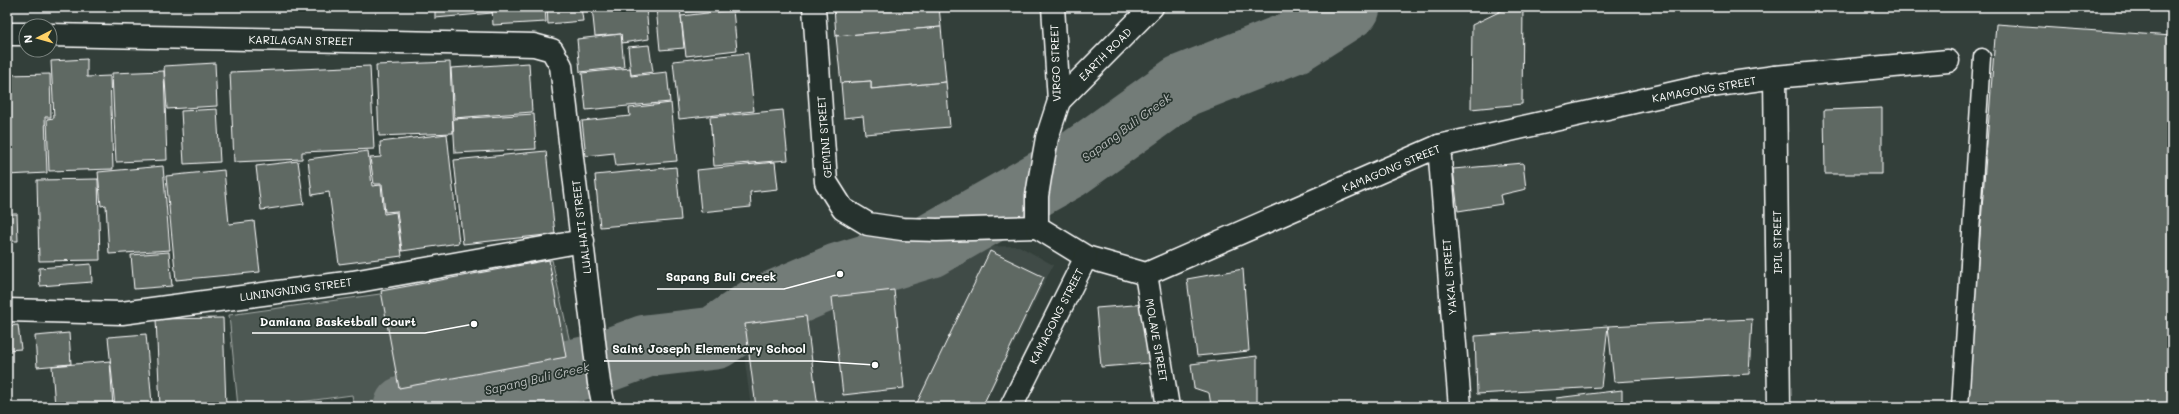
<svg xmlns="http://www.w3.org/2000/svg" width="2179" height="414" viewBox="0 0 2179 414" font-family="Mali,sans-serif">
<rect width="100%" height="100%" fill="#333f3a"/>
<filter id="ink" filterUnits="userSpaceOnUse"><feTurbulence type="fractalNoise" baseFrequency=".025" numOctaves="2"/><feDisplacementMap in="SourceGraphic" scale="8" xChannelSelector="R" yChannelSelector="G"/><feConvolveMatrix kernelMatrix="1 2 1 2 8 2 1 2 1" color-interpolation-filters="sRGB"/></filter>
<g filter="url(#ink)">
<path fill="#404c47" d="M1019,246L1053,265L983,407H751L740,324L828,290L975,247Z"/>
<path fill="#4d5853" stroke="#a6aca9" d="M552,260L584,407H354L352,395L263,407H238L229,315L380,294Z"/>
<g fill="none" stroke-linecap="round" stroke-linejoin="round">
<path stroke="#737b78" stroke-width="63" d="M405,407L589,367L646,346L715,338L756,310L840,274L928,247L1069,167L1182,86L1294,42L1349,7"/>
</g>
<g fill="#5f6964" stroke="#fff">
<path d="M45,7H77V8L45,9Z"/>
<path d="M116,7H152L116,10Z"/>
<path d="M324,7H364L324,9Z"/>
<path d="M435,7H492V13L435,18Z"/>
<path d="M492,7H545L546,22L493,25Z"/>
<path d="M547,7H581L583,21L548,24Z"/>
<path d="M592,7H646L649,39L622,43L621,34L595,36Z"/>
<path d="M656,7H680L684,48L660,50Z"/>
<path d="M685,7H742L685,12Z"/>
<path d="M834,7H939L941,27L836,36Z"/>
<path d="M1509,7H1523L1522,104L1471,109L1472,25Z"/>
<path d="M733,10L737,50L686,56L681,16Z"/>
<path d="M1996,24L2172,36V407H1967Z"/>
<path d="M941,27L946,82L871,89V81L841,83L836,36Z"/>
<path d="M621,34L624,67L580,72L577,39Z"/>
<path d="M649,45L653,72L631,75L628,47Z"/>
<path d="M748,53L754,111L679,119L673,61Z"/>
<path d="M87,59V77L110,76L113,169L49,171L47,119L54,118L51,61Z"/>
<path d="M450,62L453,133L379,136L376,65Z"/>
<path d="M215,63L217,106L167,109L164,66Z"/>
<path d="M529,63L532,112L454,118L451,68Z"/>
<path d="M370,66L374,149L302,152V159L234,162L230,72Z"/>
<path d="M630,68L631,76L667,72L670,102L586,110L582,73Z"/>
<path d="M164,71L167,160L116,162L112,73Z"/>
<path d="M50,74L51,117H45L47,173L7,175V75Z"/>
<path d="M871,81V89L946,82L950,127L865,134L863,116L844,118L841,83Z"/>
<path d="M671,103L677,161L616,166L614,153L586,156L582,121L630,116L629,108Z"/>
<path d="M1882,108V174H1825L1824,110Z"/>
<path d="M217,109L220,162L184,164L181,111Z"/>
<path d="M783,110L788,160L714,166L710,117Z"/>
<path d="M534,114L536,149L455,153L453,119Z"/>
<path d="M447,134L459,243L402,251L397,211L385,212L382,184H374L370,158L381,157L380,142Z"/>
<path d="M368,151L372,186L381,185L384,214L396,212L402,256L339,264L329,192L312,195L308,159Z"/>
<path d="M546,151L555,234L463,244L454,160Z"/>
<path d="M298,161L304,204L261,210L256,166Z"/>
<path d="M775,162L778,189L750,192L751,207L701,212L697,170Z"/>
<path d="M1523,163L1526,189L1500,195L1502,204L1458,211L1453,169Z"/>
<path d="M163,166L170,250L109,254L106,205L101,206L98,172Z"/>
<path d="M676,167L681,220L600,227L595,175Z"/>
<path d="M224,170L229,224L254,221L260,272L176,280L166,176Z"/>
<path d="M98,179L100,260L39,261L37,180Z"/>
<path d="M7,214H17L18,241H7Z"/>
<path d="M990,251L1044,277L982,407H915Z"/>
<path d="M169,252L172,286L134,289L131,255Z"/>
<path d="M549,260L566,357L399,388L381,291Z"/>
<path d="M91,264L92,282L40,286L39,268Z"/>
<path d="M1243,269L1249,351L1197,356L1187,279Z"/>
<path d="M894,290L904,388L843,395L832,297Z"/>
<path d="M1146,304L1150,363L1101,367L1096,308Z"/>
<path d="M806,316L818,407H756L745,324Z"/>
<path d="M223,318L226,407H160L156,319Z"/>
<path d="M1752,319L1749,374L1614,382L1608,326Z"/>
<path d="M18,325L21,349L7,350V326Z"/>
<path d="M1608,326L1601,387L1477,394L1475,336Z"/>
<path d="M69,333L71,364L37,367L35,336Z"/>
<path d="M146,334L152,404L115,407L108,337Z"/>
<path d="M1257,356V407H1231L1230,404L1211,405L1209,393L1194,388L1191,364Z"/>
<path d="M110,361L113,407H55L52,366Z"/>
<path d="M1622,390V407H1557L1556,398Z"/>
</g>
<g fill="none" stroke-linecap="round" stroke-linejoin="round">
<defs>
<path id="service" d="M1960,407L1982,57"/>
<g id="minor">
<path d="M814,7L826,182L843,209L868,224L902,229L937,230L1037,227"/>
<path d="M7,34H26"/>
<path d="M50,35L534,45L552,50L561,66L599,383L604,407"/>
<path d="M1775,77L1779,407"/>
<path d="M1059,101L1152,7"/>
<path d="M1439,146L1460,407"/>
<path d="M1037,227L1086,257L1146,274L1439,146L1696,88L1775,77L1948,61"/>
<path d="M1037,227V196L1040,177L1047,138L1059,101L1053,7"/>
<path d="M1146,274L1168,407"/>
<path d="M7,310L122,313L353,282L583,241"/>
<path d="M1011,407L1086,257"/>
</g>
</defs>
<use href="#service" stroke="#fff" stroke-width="19"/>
<use href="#minor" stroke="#fff" stroke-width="25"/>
<use href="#service" stroke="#26332d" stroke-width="16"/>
<use href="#minor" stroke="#26332d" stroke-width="22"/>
</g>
</g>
<g text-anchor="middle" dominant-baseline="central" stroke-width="3.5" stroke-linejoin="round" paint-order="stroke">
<g font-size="11" fill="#fff" stroke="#26332d">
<text transform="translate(301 40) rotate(1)">KARILAGAN STREET</text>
<text transform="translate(1105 54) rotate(-45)">EARTH ROAD</text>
<text transform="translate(1055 63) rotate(-92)">VIRGO STREET</text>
<text transform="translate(1704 89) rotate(-10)">KAMAGONG STREET</text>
<text transform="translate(824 137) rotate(-95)">GEMINI STREET</text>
<text transform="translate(1391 168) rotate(-23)">KAMAGONG STREET</text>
<text transform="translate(581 227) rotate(-97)">LUALHATI STREET</text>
<text transform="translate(1777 242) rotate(-91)">IPIL STREET</text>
<text transform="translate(1449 277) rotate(-95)">YAKAL STREET</text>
<text transform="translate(296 289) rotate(-8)">LUNINGNING STREET</text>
<text transform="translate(1056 316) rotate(-63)">KAMAGONG STREET</text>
<text transform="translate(1157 340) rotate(80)">MOLAVE STREET</text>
</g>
<g font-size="12" font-style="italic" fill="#b9bdbc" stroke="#26332d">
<text transform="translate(1126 127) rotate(-36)">Sapang Buli Creek</text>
<text transform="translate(537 378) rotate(-13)">Sapang Buli Creek</text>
</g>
</g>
<path fill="none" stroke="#fff" stroke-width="1.5" d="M840 274L784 289H657M474 324L425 333H252M875 365L813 361H604"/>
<g fill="#fff" stroke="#26332d" stroke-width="1.5">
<circle cx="840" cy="274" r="4"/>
<circle cx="474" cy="324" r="4"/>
<circle cx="875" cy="365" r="4"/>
</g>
<g font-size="12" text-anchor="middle" font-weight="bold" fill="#fff" stroke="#26332d" stroke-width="3.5" stroke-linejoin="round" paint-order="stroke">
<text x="721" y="281">Sapang Buli Creek</text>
<text x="338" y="326">Damiana Basketball Court</text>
<text x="709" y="353">Saint Joseph Elementary School</text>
</g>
<rect width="2179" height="414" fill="none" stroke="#26332d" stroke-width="24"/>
<rect x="12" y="12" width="2155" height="390" fill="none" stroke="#fff" stroke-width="1.5" filter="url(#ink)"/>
<g transform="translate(38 38) rotate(264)"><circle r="19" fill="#26332d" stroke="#7d8581"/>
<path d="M0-3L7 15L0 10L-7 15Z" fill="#ffd166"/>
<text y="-6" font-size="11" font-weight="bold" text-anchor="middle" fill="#ffffff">N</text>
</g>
</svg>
